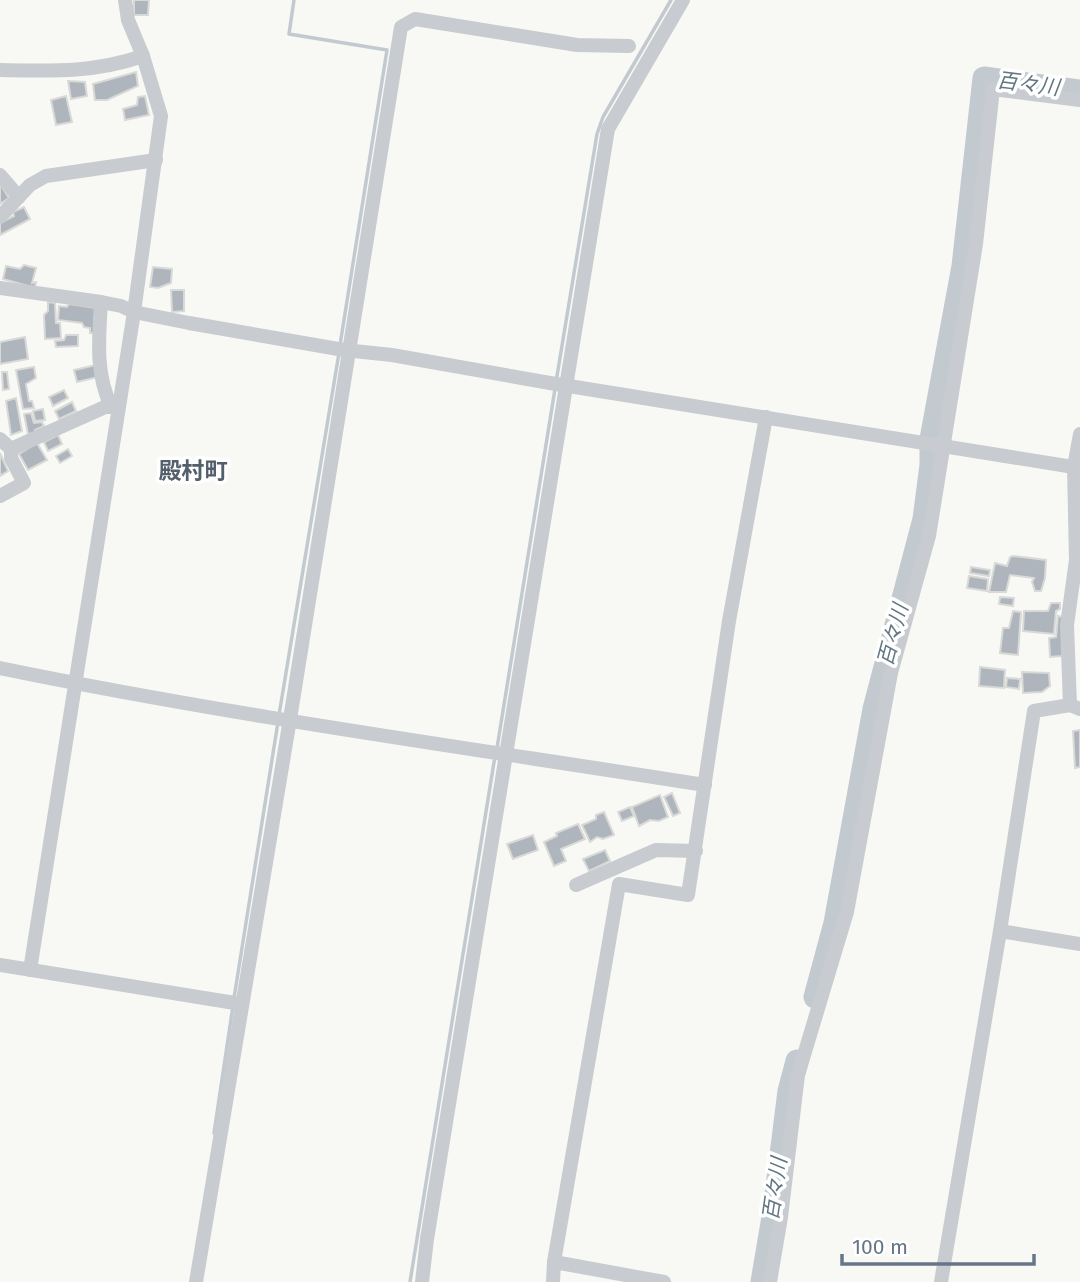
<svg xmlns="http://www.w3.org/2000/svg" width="1080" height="1282" viewBox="0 0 1080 1282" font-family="'Fira Sans','Noto Sans JP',sans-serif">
<rect width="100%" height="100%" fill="#f8f8f5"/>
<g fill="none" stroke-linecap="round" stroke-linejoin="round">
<g stroke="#c2cad0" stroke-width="3.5">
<path d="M294,0L289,34L387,50L340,345"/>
<path d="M556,382L597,134L603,117L671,0"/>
<path d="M279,715L339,353"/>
<path d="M497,748L555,389"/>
<path d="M234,998L278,722"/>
<path d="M214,1133L233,1006"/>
<path d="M410,1282L495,756"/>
</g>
<g stroke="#c2cad0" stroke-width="23">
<path d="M815,997L835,923L874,709L924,519L931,465V439L963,266L984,78L1080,91"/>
<path d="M762,1282L774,1211L789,1091L797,1061"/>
</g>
</g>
<g fill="#aeb5bc" stroke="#d9dad7" stroke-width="2">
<path d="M134,0H149L148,15H134Z"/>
<path d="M136,72L138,86L107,100H95L93,84Z"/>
<path d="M68,81L85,82L87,96L71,99Z"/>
<path d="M66,96L72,122L56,125L51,100Z"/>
<path d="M145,96L149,115L125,120L123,109L137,105L138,97Z"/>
<path d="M0,184L9,198L0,204Z"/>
<path d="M24,207L30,219L0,235V223L14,216L13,212Z"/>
<path d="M24,265L36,268L32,283L36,282L35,288L3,279L6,266L20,269Z"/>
<path d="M153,267L172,269L171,283L158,288L150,287Z"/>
<path d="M171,290H184V311L172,312Z"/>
<path d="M48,302L55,303L56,323H60L61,338L45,339L44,315L48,311Z"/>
<path d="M69,304L96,308L94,333H90V328L84,327L82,323L58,320L59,306L67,307Z"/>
<path d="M66,335H78V346L56,347L55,341L64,340Z"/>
<path d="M25,337L28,359L0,364V342Z"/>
<path d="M96,365L98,377L77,382L74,370Z"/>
<path d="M34,367L36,378L26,384L29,401H32L34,408L23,409L16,370Z"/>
<path d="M2,372H7L9,389L3,390Z"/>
<path d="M64,390L68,398L53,406L49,397Z"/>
<path d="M16,398L22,431L11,435L6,401Z"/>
<path d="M72,402L76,411L59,419L55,411Z"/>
<path d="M43,409L45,420L35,421L33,411Z"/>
<path d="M31,413L34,423L42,422L44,426L35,430L34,433L28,434L24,414Z"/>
<path d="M58,435L62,444L48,451L44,442Z"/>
<path d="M37,443L47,460L28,470L19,454Z"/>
<path d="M68,449L72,456L60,463L56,456Z"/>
<path d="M0,453L8,471L0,476Z"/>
<path d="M1013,556L1046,560L1045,578L1041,591H1035L1032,582L1034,578L1010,575L1006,592H989L995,563L1007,566L1010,557Z"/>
<path d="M971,567L990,570L989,576L970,573Z"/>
<path d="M969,576L988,579L987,591L967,588Z"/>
<path d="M1000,597L1014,598L1013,606L999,604Z"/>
<path d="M1051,603H1060V609L1056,611L1054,634L1023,631L1024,611H1048Z"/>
<path d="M1013,611L1021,612L1018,655L1000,653L1003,628H1009Z"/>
<path d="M1058,616L1062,617V656L1050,657L1049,638L1056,637Z"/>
<path d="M980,667L1005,670L1004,688L979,686Z"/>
<path d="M1022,672L1049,673L1050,686L1042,692L1023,693Z"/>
<path d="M1007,678L1020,679L1019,689L1006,687Z"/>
<path d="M1080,730V767L1075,768L1073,731Z"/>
<path d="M672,793L680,813L673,816L664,797Z"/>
<path d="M660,795L668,817L659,821L650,820L639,826L632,807Z"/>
<path d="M630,807L634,816L622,821L618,812Z"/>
<path d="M604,812L614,835L603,839L597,837L590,842L582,825L596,819V815Z"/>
<path d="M578,824L585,839L561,849L566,861L554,866L544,842L557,836L556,833Z"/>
<path d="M533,835L538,850L513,859L507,844Z"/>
<path d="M605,850L610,861L589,871L583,859Z"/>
</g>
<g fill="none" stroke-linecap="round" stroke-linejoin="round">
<g stroke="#c8cbcf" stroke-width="14">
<path d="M0,70C52,71 93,73 143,56"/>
<path d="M0,175L19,197"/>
<path d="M0,217L30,185L46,176L156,160"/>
<path d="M0,288L101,302L121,306L134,312L189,323L344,350L392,355L550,383L1080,468"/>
<path d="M101,302C99,337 95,373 111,406"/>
<path d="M0,439L11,449L105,407H118"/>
<path d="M0,496L24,483L11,458V449"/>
<path d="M0,668C233,716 470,748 705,785"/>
<path d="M1070,705L1067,625L1076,560L1074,467L1080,434"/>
<path d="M576,885L656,850L696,851"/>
<path d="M1000,931L1080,944"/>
<path d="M0,965L241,1004"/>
<path d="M30,970L134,312L161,116L143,56L128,20L125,0"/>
<path d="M554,1262L664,1282"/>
<path d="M196,1282L290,719L401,27L415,19L577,45L629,46"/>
<path d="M422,1282L427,1239L608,129L683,0"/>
<path d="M553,1282L554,1262L619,884L688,895L729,621L766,417"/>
<path d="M770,1282L781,1217L798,1075L847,912L891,673L929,536L976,244L993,89L1080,100"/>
<path d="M941,1282L1000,931L1034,711L1070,705L1080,709"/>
</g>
</g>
<g text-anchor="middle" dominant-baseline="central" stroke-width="7" stroke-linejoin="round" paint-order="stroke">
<g font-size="21" font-style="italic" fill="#627783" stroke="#fff">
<text transform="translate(1028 84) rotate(7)">百々川</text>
<text transform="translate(893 635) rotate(-75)">百々川</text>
<text transform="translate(775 1189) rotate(-82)">百々川</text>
</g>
<g font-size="23" font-weight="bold" fill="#545f6c" stroke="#fff">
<text x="193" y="471">殿村町</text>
</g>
</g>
<path d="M842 1254v10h192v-10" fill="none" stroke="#667587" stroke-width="3.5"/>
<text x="852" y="1254" font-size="21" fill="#667587" stroke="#ffffff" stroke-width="5" paint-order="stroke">100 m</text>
</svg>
